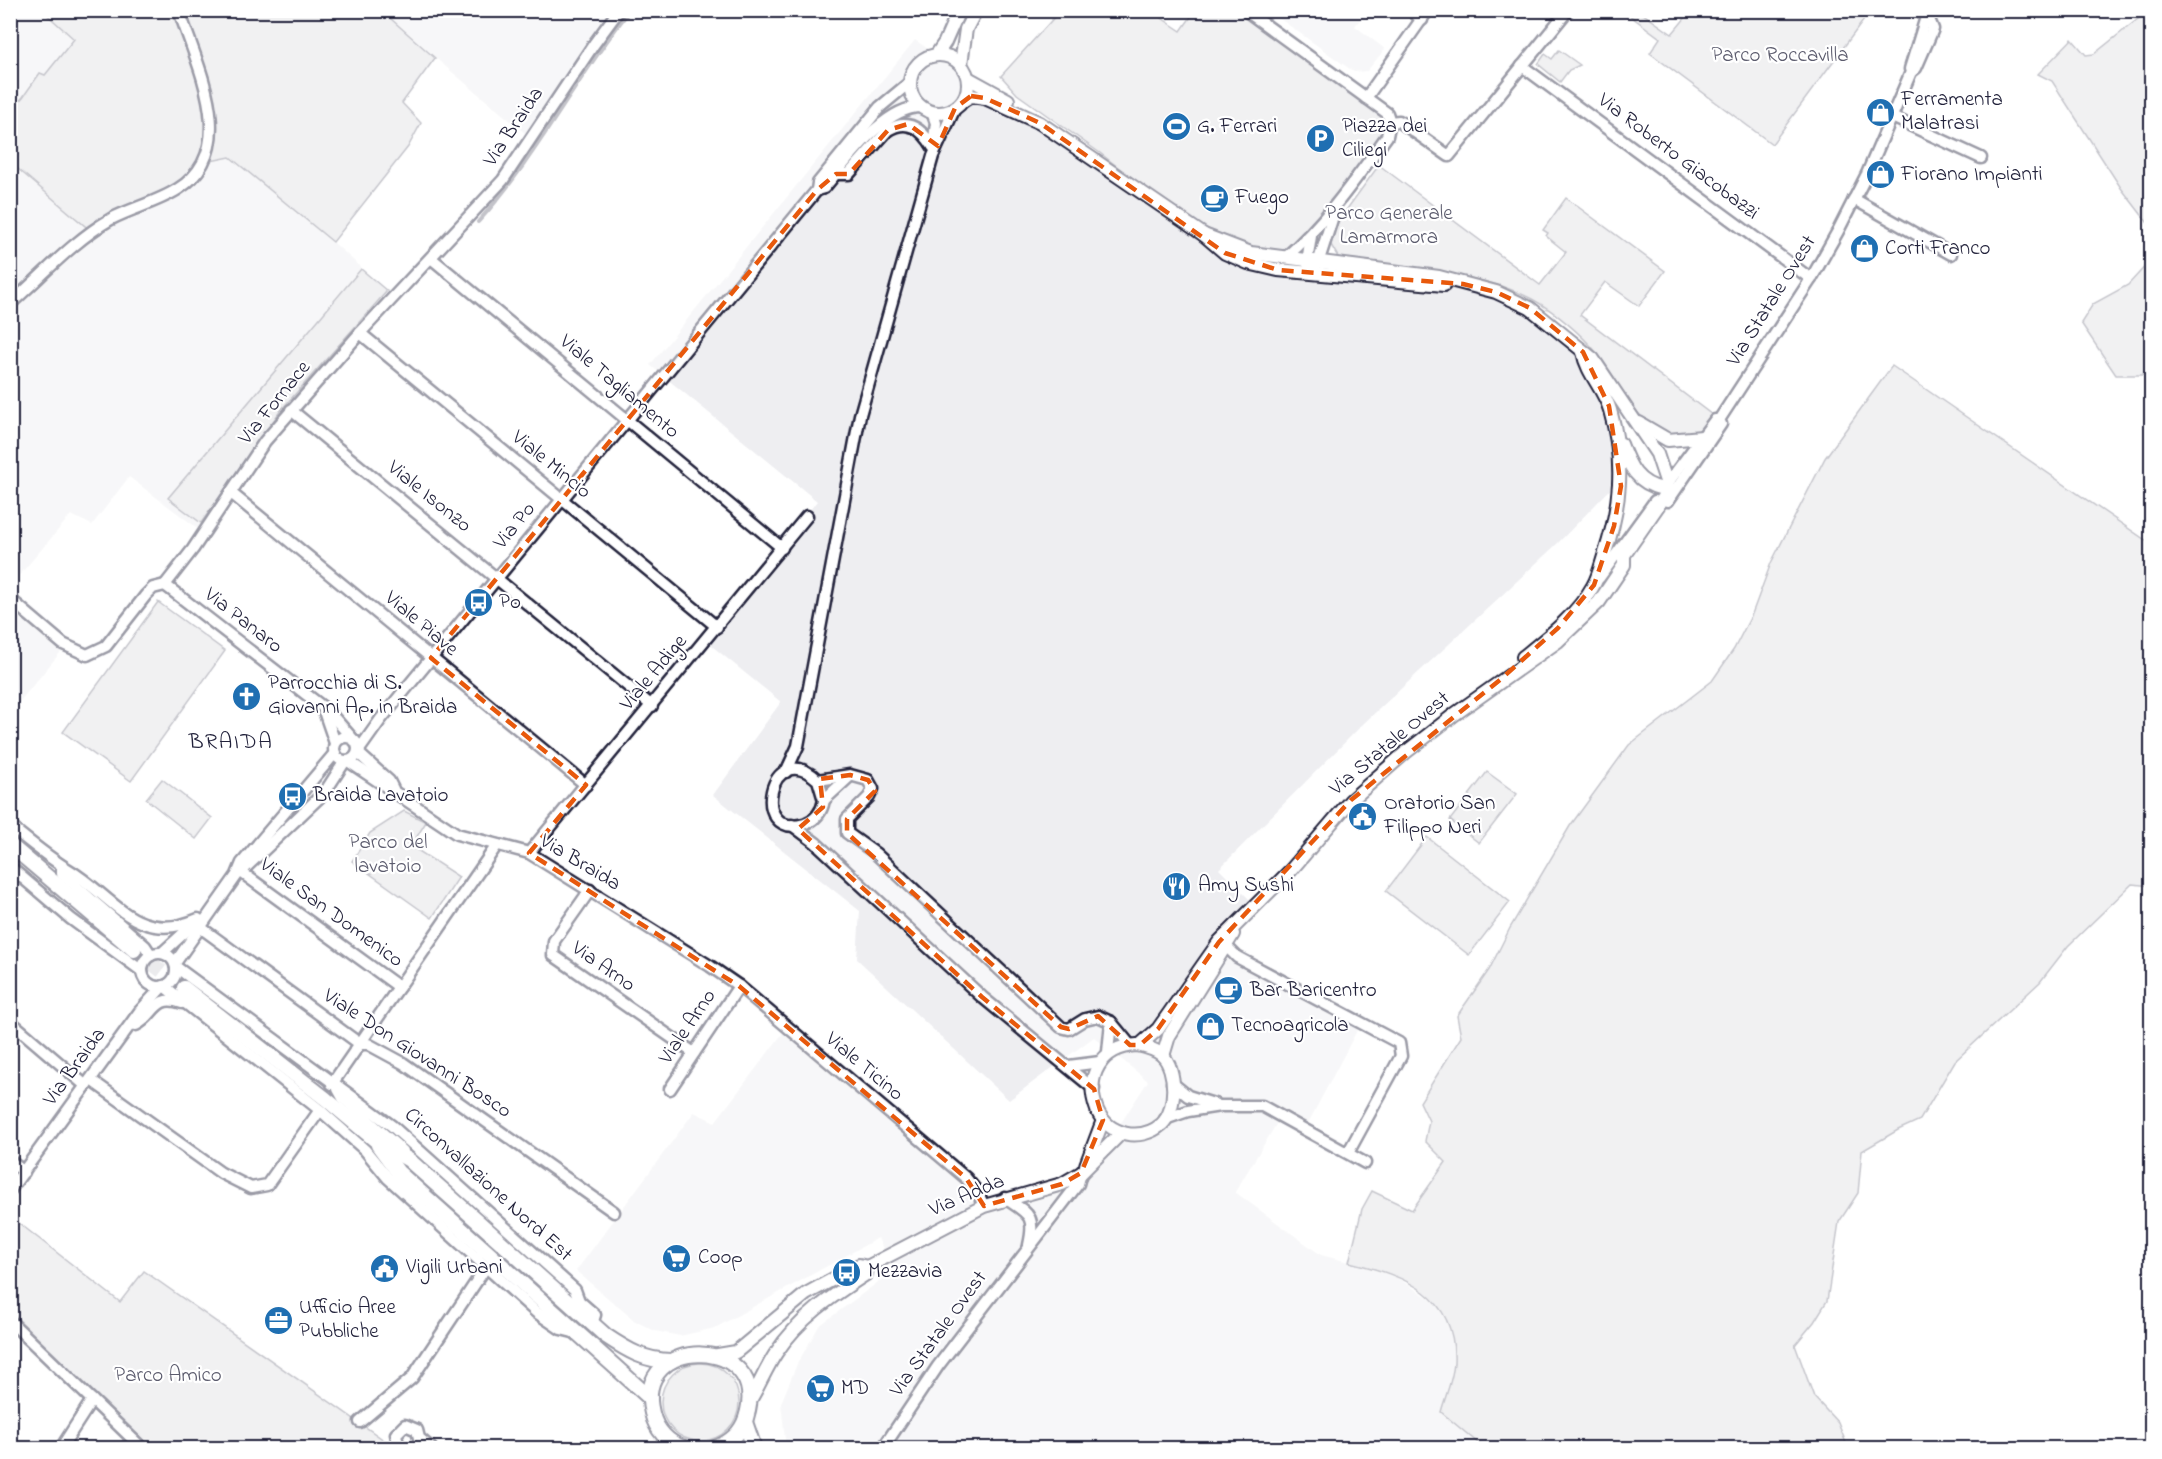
<svg xmlns="http://www.w3.org/2000/svg" width="2162" height="1459" viewBox="0 0 2162 1459" font-family="'Indie Flower',sans-serif">
<rect width="100%" height="100%" fill="#fff"/>
<filter id="ink" filterUnits="userSpaceOnUse"><feTurbulence type="fractalNoise" baseFrequency=".0167" numOctaves="2"/><feDisplacementMap in="SourceGraphic" scale="12" xChannelSelector="R" yChannelSelector="G"/><feConvolveMatrix kernelMatrix="1 2 1 2 8 2 1 2 1" color-interpolation-filters="sRGB"/></filter>
<g filter="url(#ink)">
<g fill="#eeeef1">
<path d="M11,11H43L75,39L38,83L11,110Z"/>
<path d="M379,11H629L574,83L537,143Z"/>
<path d="M1269,11H1367L1355,26L1385,49L1367,71L1354,72Z"/>
<path d="M915,40L1235,255L1318,270L1449,281L1510,299L1569,341L1617,417L1634,465L1558,543L1364,723L1219,869L1256,906L1228,953L1361,1023L1304,1131L1280,1118L1235,1192L1321,1255L1388,1272L1440,1305L1452,1330L1454,1365L1441,1412L1484,1448H786L781,1403L797,1364L819,1326L893,1271L878,1238L715,1328L680,1336L655,1331L635,1321L576,1271L694,1112L715,1122L786,1029L997,1204L1040,1190L1095,1163L1148,1081L1094,1037L1009,1100L857,959L860,911L713,795L781,702L707,642L817,501L650,365Z"/>
<path d="M230,157L333,242L387,291L264,434L200,530L129,477L92,525L71,515L11,585V163L91,231L206,162Z"/>
<path d="M11,602L64,648L11,712Z"/>
</g>
<g fill="#dfdfe2" stroke="#80808e" stroke-width="1.5">
<path d="M43,11H382L435,58L402,103L421,123L408,147L333,242L230,157L206,162L165,193L91,231L11,163V110L23,97L40,73L45,75L74,39Z"/>
<path d="M1060,11H1151L1181,31L1195,11H1236L1390,119L1295,266L1235,255L1211,240L1100,153L1017,94L1001,76Z"/>
<path d="M1867,11L1869,13L1772,144L1650,53L1660,38L1629,15L1623,13L1615,16L1608,11H1639L1672,34L1691,11Z"/>
<path d="M2148,11H2152L2151,227L2121,188L2052,81L2038,74L2072,39L2086,55L2094,54Z"/>
<path d="M1559,50L1580,65L1569,70L1560,82L1538,64L1545,54L1552,59Z"/>
<path d="M1379,165L1540,285L1566,252L1546,236L1548,233L1543,230L1566,198L1665,271L1639,306L1605,282L1580,315L1712,415L1701,431C1692,432 1674,437 1665,434C1636,424 1617,377 1598,354C1581,334 1556,312 1532,299C1477,270 1410,271 1349,265L1338,257L1331,245L1334,229L1339,220Z"/>
<path d="M2151,260V366L2142,375H2116L2081,323L2093,304L2128,285Z"/>
<path d="M361,269L387,291L281,410L201,523L168,498Z"/>
<path d="M1892,366L2151,544V886L2132,884L2068,946L2040,982L1955,1061L1920,1120L1898,1130L1862,1151L1858,1193L1839,1222L1827,1301L1814,1322L1795,1345L1814,1397L1838,1423L1848,1448H1484L1441,1412C1445,1397 1453,1379 1454,1363C1457,1295 1406,1276 1349,1262L1362,1209L1372,1191L1412,1210L1446,1162L1425,1141L1429,1121L1420,1102L1461,1037L1457,1016L1489,970L1510,928L1570,826L1629,745L1712,681L1734,649L1752,614L1771,563L1825,458Z"/>
<path d="M158,602L225,651L131,781L63,732Z"/>
<path d="M1487,772L1517,794L1479,843L1450,820Z"/>
<path d="M162,779L212,818L196,839L146,799Z"/>
<path d="M404,811L426,822L411,846L459,877L432,918L352,861L370,833Z"/>
<path d="M1427,837L1510,902L1469,955L1386,891Z"/>
<path d="M10,1216L120,1302L144,1271L394,1447L399,1448H118L126,1435L11,1322Z"/>
<circle cx="700" cy="1402" r="39"/>
</g>
<g fill="none" stroke-linecap="round" stroke-linejoin="round">
<path stroke="#7a7a88" stroke-width="4" d="M478,222C537,157 575,79 630,10"/>
<path stroke="#d3d3d8" stroke-width="14" stroke-dasharray="14 7" stroke-linecap="butt" d="M134,950L184,988"/>
<defs>
<g id="minor">
<path d="M1245,10L1387,113L1390,122L1387,136C1355,180 1326,222 1285,258"/>
<path d="M1411,10L1422,20"/>
<path d="M1522,66L1811,279"/>
<path d="M1910,69L1927,14"/>
<path d="M1366,98L1428,10"/>
<path d="M932,112L936,123L933,147"/>
<path d="M1892,117L1981,158"/>
<path d="M1390,122L1399,121L1449,156L1568,10"/>
<path d="M836,174H849L888,130C908,118 922,129 933,147"/>
<path d="M817,190L824,188C847,161 883,107 921,107"/>
<path d="M1854,199L1951,254"/>
<path d="M431,258L782,548"/>
<path d="M1313,267L1318,263L1334,213"/>
<path d="M1310,268L1307,262L1311,236"/>
<path d="M10,304C43,275 73,241 111,219C132,208 158,202 178,189C242,149 196,64 179,10"/>
<path d="M360,333L717,627"/>
<path d="M291,410L652,706"/>
<path d="M1664,488L1715,420H1719"/>
<path d="M231,493L586,785"/>
<path d="M1668,501L1721,424L1719,420L1811,279L1838,231L1867,174L1911,72L1916,68L1933,29L1927,14L1915,10"/>
<path d="M1599,578L1655,501"/>
<path d="M165,585L193,549L265,441L360,333L503,180L594,44L619,10"/>
<path d="M165,585L329,712L351,737"/>
<path d="M10,599L63,644L87,655L106,646L146,595L153,588L165,585"/>
<path d="M324,711L335,743"/>
<circle cx="346" cy="749" r="12"/>
<path d="M359,750L381,719L817,190L818,183L880,107L909,83"/>
<path d="M358,753L389,781L393,789"/>
<path d="M348,761L457,834L529,853L710,966L739,986L966,1178L978,1193L984,1206"/>
<path d="M786,772L798,746L860,415L933,156L955,108"/>
<path d="M818,780L824,800C822,812 816,820 804,824C749,840 769,735 818,780L850,775L868,780L873,789L869,797L847,819V833L875,853L1061,1027L1069,1029L1085,1019L1098,1016L1111,1022L1130,1045"/>
<path d="M824,800L850,776"/>
<path d="M792,825L816,843L982,997L1094,1089"/>
<path d="M10,826C30,842 49,858 69,870C114,897 137,946 198,919"/>
<path d="M529,853L807,516"/>
<path d="M10,867L71,919L142,971"/>
<path d="M246,867L325,792L345,761"/>
<path d="M62,868V874L145,946L151,955"/>
<path d="M241,872L399,987"/>
<path d="M590,890L554,941L553,955L694,1053"/>
<path d="M200,927L360,1044H368L403,1063L614,1212"/>
<path d="M1226,946L1237,957L1399,1043L1401,1056L1348,1153"/>
<path d="M162,953L197,921"/>
<circle cx="159" cy="970" r="17"/>
<path d="M175,963L237,875L242,863L335,753"/>
<path d="M176,967L392,1126L575,1290L579,1301L595,1315L592,1324"/>
<path d="M164,986L320,1110L365,1150L388,1178L536,1312L561,1329L577,1333"/>
<path d="M10,1021L86,1086"/>
<path d="M136,1025C155,1016 154,993 182,1003"/>
<path d="M1108,1052L1111,1022"/>
<path d="M1069,1066L1100,1062"/>
<path d="M91,1080L221,1173L251,1188L267,1185L320,1110"/>
<path d="M1172,1083L1188,1096L1217,1105"/>
<path d="M332,1084L497,845"/>
<path d="M338,1089L343,1098L403,1151"/>
<path d="M670,1089L739,986"/>
<path d="M1165,1119L1188,1111L1220,1106H1262L1365,1163"/>
<path d="M10,1161L24,1172"/>
<path d="M10,1190L140,1011L162,987"/>
<path d="M1005,1198C1028,1214 1036,1214 1029,1245"/>
<path d="M10,1321L142,1448"/>
<path d="M360,1422L412,1378L486,1267"/>
<path d="M61,1448L92,1400"/>
<path d="M405,1448L398,1445L396,1434L405,1425L417,1430L419,1438L431,1448"/>
<path d="M883,1448L938,1366L1078,1184L1081,1173"/>
</g>
<g id="tertiary">
<path d="M937,54L945,42L959,10"/>
<circle cx="939" cy="84" r="29"/>
<path d="M961,64L966,29L976,10"/>
<path d="M968,78L1008,100"/>
<path d="M963,101L971,96L985,98L1040,123L1204,235L1225,253L1248,263L1278,270L1444,285"/>
<path d="M1639,423L1668,440L1702,437"/>
<path d="M1621,444C1629,466 1637,484 1663,489"/>
<path d="M1523,657C1548,637 1577,615 1593,586C1598,578 1601,566 1604,556C1621,505 1625,462 1610,410C1604,389 1587,374 1583,352"/>
<path d="M1137,1045C1146,1047 1155,1049 1162,1055C1177,1069 1177,1110 1162,1124C1140,1143 1108,1135 1097,1110C1084,1076 1101,1047 1137,1045Z"/>
<path d="M1140,1045L1158,1029L1219,942L1291,870L1351,800L1406,752L1455,714L1558,641L1599,602L1624,565V555L1669,490L1657,454L1593,359L1530,308L1496,292L1439,277L1251,253L1204,235"/>
<path d="M1163,1056L1169,1036L1233,934"/>
<path d="M1086,1165L1103,1120"/>
<path d="M867,1267L984,1206L1062,1184L1081,1173L1121,1133"/>
<path d="M718,1355L736,1352L806,1294L859,1265L867,1267"/>
<path d="M749,1402C759,1386 766,1368 776,1353C799,1318 832,1296 866,1274L867,1267"/>
</g>
<g id="secondary">
<path d="M10,845L134,950"/>
<path d="M184,988L326,1099L375,1140L409,1160L606,1336C627,1350 645,1361 671,1361"/>
<path d="M378,1145L398,1172L650,1398"/>
<path d="M745,1422L754,1448"/>
<path d="M684,1448C668,1443 656,1430 652,1413C631,1333 773,1335 746,1418C741,1433 729,1443 715,1448"/>
</g>
</defs>
<use href="#minor" stroke="#22223b" stroke-width="15"/>
<use href="#tertiary" stroke="#22223b" stroke-width="16"/>
<use href="#secondary" stroke="#22223b" stroke-width="18"/>
<use href="#minor" stroke="#fff" stroke-width="10"/>
<use href="#tertiary" stroke="#fff" stroke-width="12"/>
<use href="#secondary" stroke="#fff" stroke-width="14"/>
</g>
</g>
<path d="M0 0H2162V1459H0ZM971,96L985,98L1040,123L1225,253L1278,270L1463,284L1496,292L1530,308L1583,352L1609,406L1621,486L1614,526L1594,585L1558,628L1501,679L1351,800L1219,942L1158,1029L1140,1045H1130L1098,1016L1069,1029L1061,1027L847,833V819L875,791L868,780L850,775L820,779L823,807L798,829L982,997L1094,1089L1103,1120L1081,1173L1062,1184L984,1206L966,1178L739,986L529,853L586,785L431,658L817,190L836,174H849L888,130L908,124L938,146L955,108Z" fill="#fff" fill-opacity=".55" fill-rule="evenodd"/>
<path fill="none" stroke="#e8590c" stroke-width="4.5" stroke-dasharray="12 8" stroke-linejoin="round" d="M971,96L985,98L1040,123L1225,253L1278,270L1463,284L1496,292L1530,308L1583,352L1609,406L1621,486L1614,526L1594,585L1558,628L1501,679L1351,800L1219,942L1158,1029L1140,1045H1130L1098,1016L1069,1029L1061,1027L847,833V819L875,791L868,780L850,775L820,779L823,807L798,829L982,997L1094,1089L1103,1120L1081,1173L1062,1184L984,1206L966,1178L739,986L529,853L586,785L431,658L817,190L836,174H849L888,130L908,124L938,146L955,108Z"/>
<defs>
<symbol id="shop-disc" viewBox="-11 -11 22 22"><circle r="9.5" fill="#1f6fb2" stroke="#fff"/><path d="M-5-2.5h2.3a2.7 3.5 0 0 1 5.4 0H5L5.5 6h-11ZM-1.5-2.5h3a1.5 2.3 0 0 0-3 0Z" fill="#fff"/></symbol>
<symbol id="stadium-disc" viewBox="-11 -11 22 22"><circle r="9.5" fill="#1f6fb2" stroke="#fff"/><path d="M0-5a6.5 5 0 1 0 0 10a6.5 5 0 1 0 0-10ZM-3.5-1.8h7v3.6h-7Z" fill="#fff"/></symbol>
<symbol id="parking-disc" viewBox="-11 -11 22 22"><circle r="9.5" fill="#1f6fb2" stroke="#fff"/><path d="M-3.5-5.5H1a3.5 3.5 0 0 1 0 7H-1V5.5H-3.5ZM-1-3.4V-.6H.8a1.4 1.4 0 0 0 0-2.8Z" fill="#fff"/></symbol>
<symbol id="cafe-disc" viewBox="-11 -11 22 22"><circle r="9.5" fill="#1f6fb2" stroke="#fff"/><path d="M-5.5-4.5H6V0H3Q3 3.5 0 3.5H-2.5Q-5.5 3.5-5.5 0ZM3-3.2v2h1.7v-2ZM-6 4.5H4V6H-6Z" fill="#fff"/></symbol>
<symbol id="bus-disc" viewBox="-11 -11 22 22"><circle r="9.5" fill="#1f6fb2" stroke="#fff"/><path d="M-5-6H5V4H4V6H2V4H-2V6H-4V4H-5ZM-3.5-4V0h7V-4ZM-3.5 1.2v1.5H-2V1.2ZM2 1.2v1.5H3.5V1.2Z" fill="#fff"/></symbol>
<symbol id="church-disc" viewBox="-11 -11 22 22"><circle r="9.5" fill="#1f6fb2" stroke="#fff"/><path d="M-1.2-6h2.4v3.5h3.3v2.4h-3.3V6h-2.4V-.1h-3.3v-2.4h3.3Z" fill="#fff"/></symbol>
<symbol id="civic-disc" viewBox="-11 -11 22 22"><circle r="9.5" fill="#1f6fb2" stroke="#fff"/><path d="M-.6-6.5H3V-4.5H.6V-3L4-1V1h2V6H-6V1h2V-1L-.6-3ZM-1.2 2.5V6h2.4V2.5Z" fill="#fff"/></symbol>
<symbol id="restaurant-disc" viewBox="-11 -11 22 22"><circle r="9.5" fill="#1f6fb2" stroke="#fff"/><path d="M-5-6h1v4h1v-4h1v4h1v-4h1v5L-1.5 .5V6h-2V.5L-5-1ZM5-6V6H3V1.5H1.5Q1.5-4 5-6Z" fill="#fff"/></symbol>
<symbol id="supermarket-disc" viewBox="-11 -11 22 22"><circle r="9.5" fill="#1f6fb2" stroke="#fff"/><path d="M-6-5.5h2.5l.6 2H6L4.5 2H-2.5L-4.4-4H-6ZM-1.5 3.2a1.3 1.3 0 1 0 .1 0ZM3 3.2a1.3 1.3 0 1 0 .1 0Z" fill="#fff"/></symbol>
<symbol id="office-disc" viewBox="-11 -11 22 22"><circle r="9.5" fill="#1f6fb2" stroke="#fff"/><path d="M-6-3h4V-5.5h4V-3h4V5H-6ZM-1-4.5V-3h2v-1.5ZM-6 0V1H6V0Z" fill="#fff"/></symbol>
</defs>
<g fill-rule="evenodd">
<use href="#shop-disc" x="1864" y="96" width="33" height="33"/>
<use href="#stadium-disc" x="1160" y="110" width="33" height="33"/>
<use href="#parking-disc" x="1304" y="122" width="33" height="33"/>
<use href="#shop-disc" x="1864" y="158" width="33" height="33"/>
<use href="#cafe-disc" x="1198" y="182" width="33" height="33"/>
<use href="#shop-disc" x="1848" y="232" width="33" height="33"/>
<use href="#bus-disc" x="462" y="586" width="33" height="33"/>
<use href="#church-disc" x="230" y="680" width="33" height="33"/>
<use href="#bus-disc" x="276" y="780" width="33" height="33"/>
<use href="#civic-disc" x="1346" y="800" width="33" height="33"/>
<use href="#restaurant-disc" x="1160" y="870" width="33" height="33"/>
<use href="#cafe-disc" x="1212" y="974" width="33" height="33"/>
<use href="#shop-disc" x="1194" y="1010" width="33" height="33"/>
<use href="#supermarket-disc" x="660" y="1242" width="33" height="33"/>
<use href="#civic-disc" x="368" y="1252" width="33" height="33"/>
<use href="#bus-disc" x="830" y="1256" width="33" height="33"/>
<use href="#office-disc" x="262" y="1304" width="33" height="33"/>
<use href="#supermarket-disc" x="804" y="1372" width="33" height="33"/>
</g>
<g text-anchor="middle" dominant-baseline="central" stroke-width="4.5" stroke-linejoin="round" paint-order="stroke">
<g font-size="21" fill="#5b5b6d" stroke="#fff">
<text x="1780" y="56">Parco Roccavilla</text>
<text x="1389" y="214">Parco Generale<tspan x="1389" dy="24">Lamarmora</tspan></text>
<text x="388" y="843">Parco del<tspan x="388" dy="24">lavatoio</tspan></text>
<text x="168" y="1376">Parco Amico</text>
</g>
<g font-size="21" fill="#22223b" stroke="#fff" text-anchor="start">
<text x="1901" y="100">Ferramenta<tspan x="1901" dy="24">Malatrasi</tspan></text>
<text x="1197" y="127">G. Ferrari</text>
<text x="1342" y="127">Piazza dei<tspan x="1342" dy="24">Ciliegi</tspan></text>
<text x="1901" y="175">Fiorano Impianti</text>
<text x="1235" y="198">Fuego</text>
<text x="1885" y="249">Corti Franco</text>
<text x="499" y="603">Po</text>
<text x="268" y="684">Parrocchia di S.<tspan x="268" dy="24">Giovanni Ap. in Braida</tspan></text>
<text x="313" y="796">Braida Lavatoio</text>
<text x="1384" y="804">Oratorio San<tspan x="1384" dy="24">Filippo Neri</tspan></text>
<text x="1198" y="886">Amy Sushi</text>
<text x="1250" y="991">Bar Baricentro</text>
<text x="1231" y="1026">Tecnoagricola</text>
<text x="698" y="1258">Coop</text>
<text x="406" y="1268">Vigili Urbani</text>
<text x="868" y="1272">Mezzavia</text>
<text x="299" y="1308">Ufficio Aree<tspan x="299" dy="24">Pubbliche</tspan></text>
<text x="841" y="1389">MD</text>
</g>
<g font-size="21" fill="#22223b" stroke="#fff">
<text transform="translate(514 127) rotate(-56)">Via Braida</text>
<text transform="translate(1678 157) rotate(37)">Via Roberto Giacobazzi</text>
<text transform="translate(1772 301) rotate(-58)">Via Statale Ovest</text>
<text transform="translate(619 387) rotate(40)">Viale Tagliamento</text>
<text transform="translate(275 403) rotate(-51)">Via Fornace</text>
<text transform="translate(551 465) rotate(39)">Viale Mincio</text>
<text transform="translate(429 497) rotate(39)">Viale Isonzo</text>
<text transform="translate(515 526) rotate(-51)">Via Po</text>
<text transform="translate(243 621) rotate(38)">Via Panaro</text>
<text transform="translate(421 624) rotate(40)">Viale Piave</text>
<text transform="translate(654 673) rotate(-50)">Viale Adige</text>
<text transform="translate(1390 744) rotate(-40)">Via Statale Ovest</text>
<text transform="translate(580 863) rotate(31)">Via Braida</text>
<text transform="translate(331 913) rotate(36)">Viale San Domenico</text>
<text transform="translate(603 967) rotate(35)">Via Arno</text>
<text transform="translate(688 1027) rotate(-56)">Viale Arno</text>
<text transform="translate(417 1054) rotate(33)">Viale Don Giovanni Bosco</text>
<text transform="translate(75 1067) rotate(-54)">Via Braida</text>
<text transform="translate(864 1067) rotate(40)">Viale Ticino</text>
<text transform="translate(488 1185) rotate(42)">Circonvallazione Nord Est</text>
<text transform="translate(967 1196) rotate(-23)">Via Adda</text>
<text transform="translate(939 1334) rotate(-54)">Via Statale Ovest</text>
</g>
<g font-size="22" letter-spacing="1.5" fill="#22223b" stroke="#fff">
<text x="231" y="743">BRAIDA</text>
</g>
</g>
<rect width="2162" height="1459" fill="none" stroke="#fff" stroke-width="36"/>
<rect x="18" y="18" width="2126" height="1423" fill="none" stroke="#22223b" stroke-width="2" filter="url(#ink)"/>
</svg>
